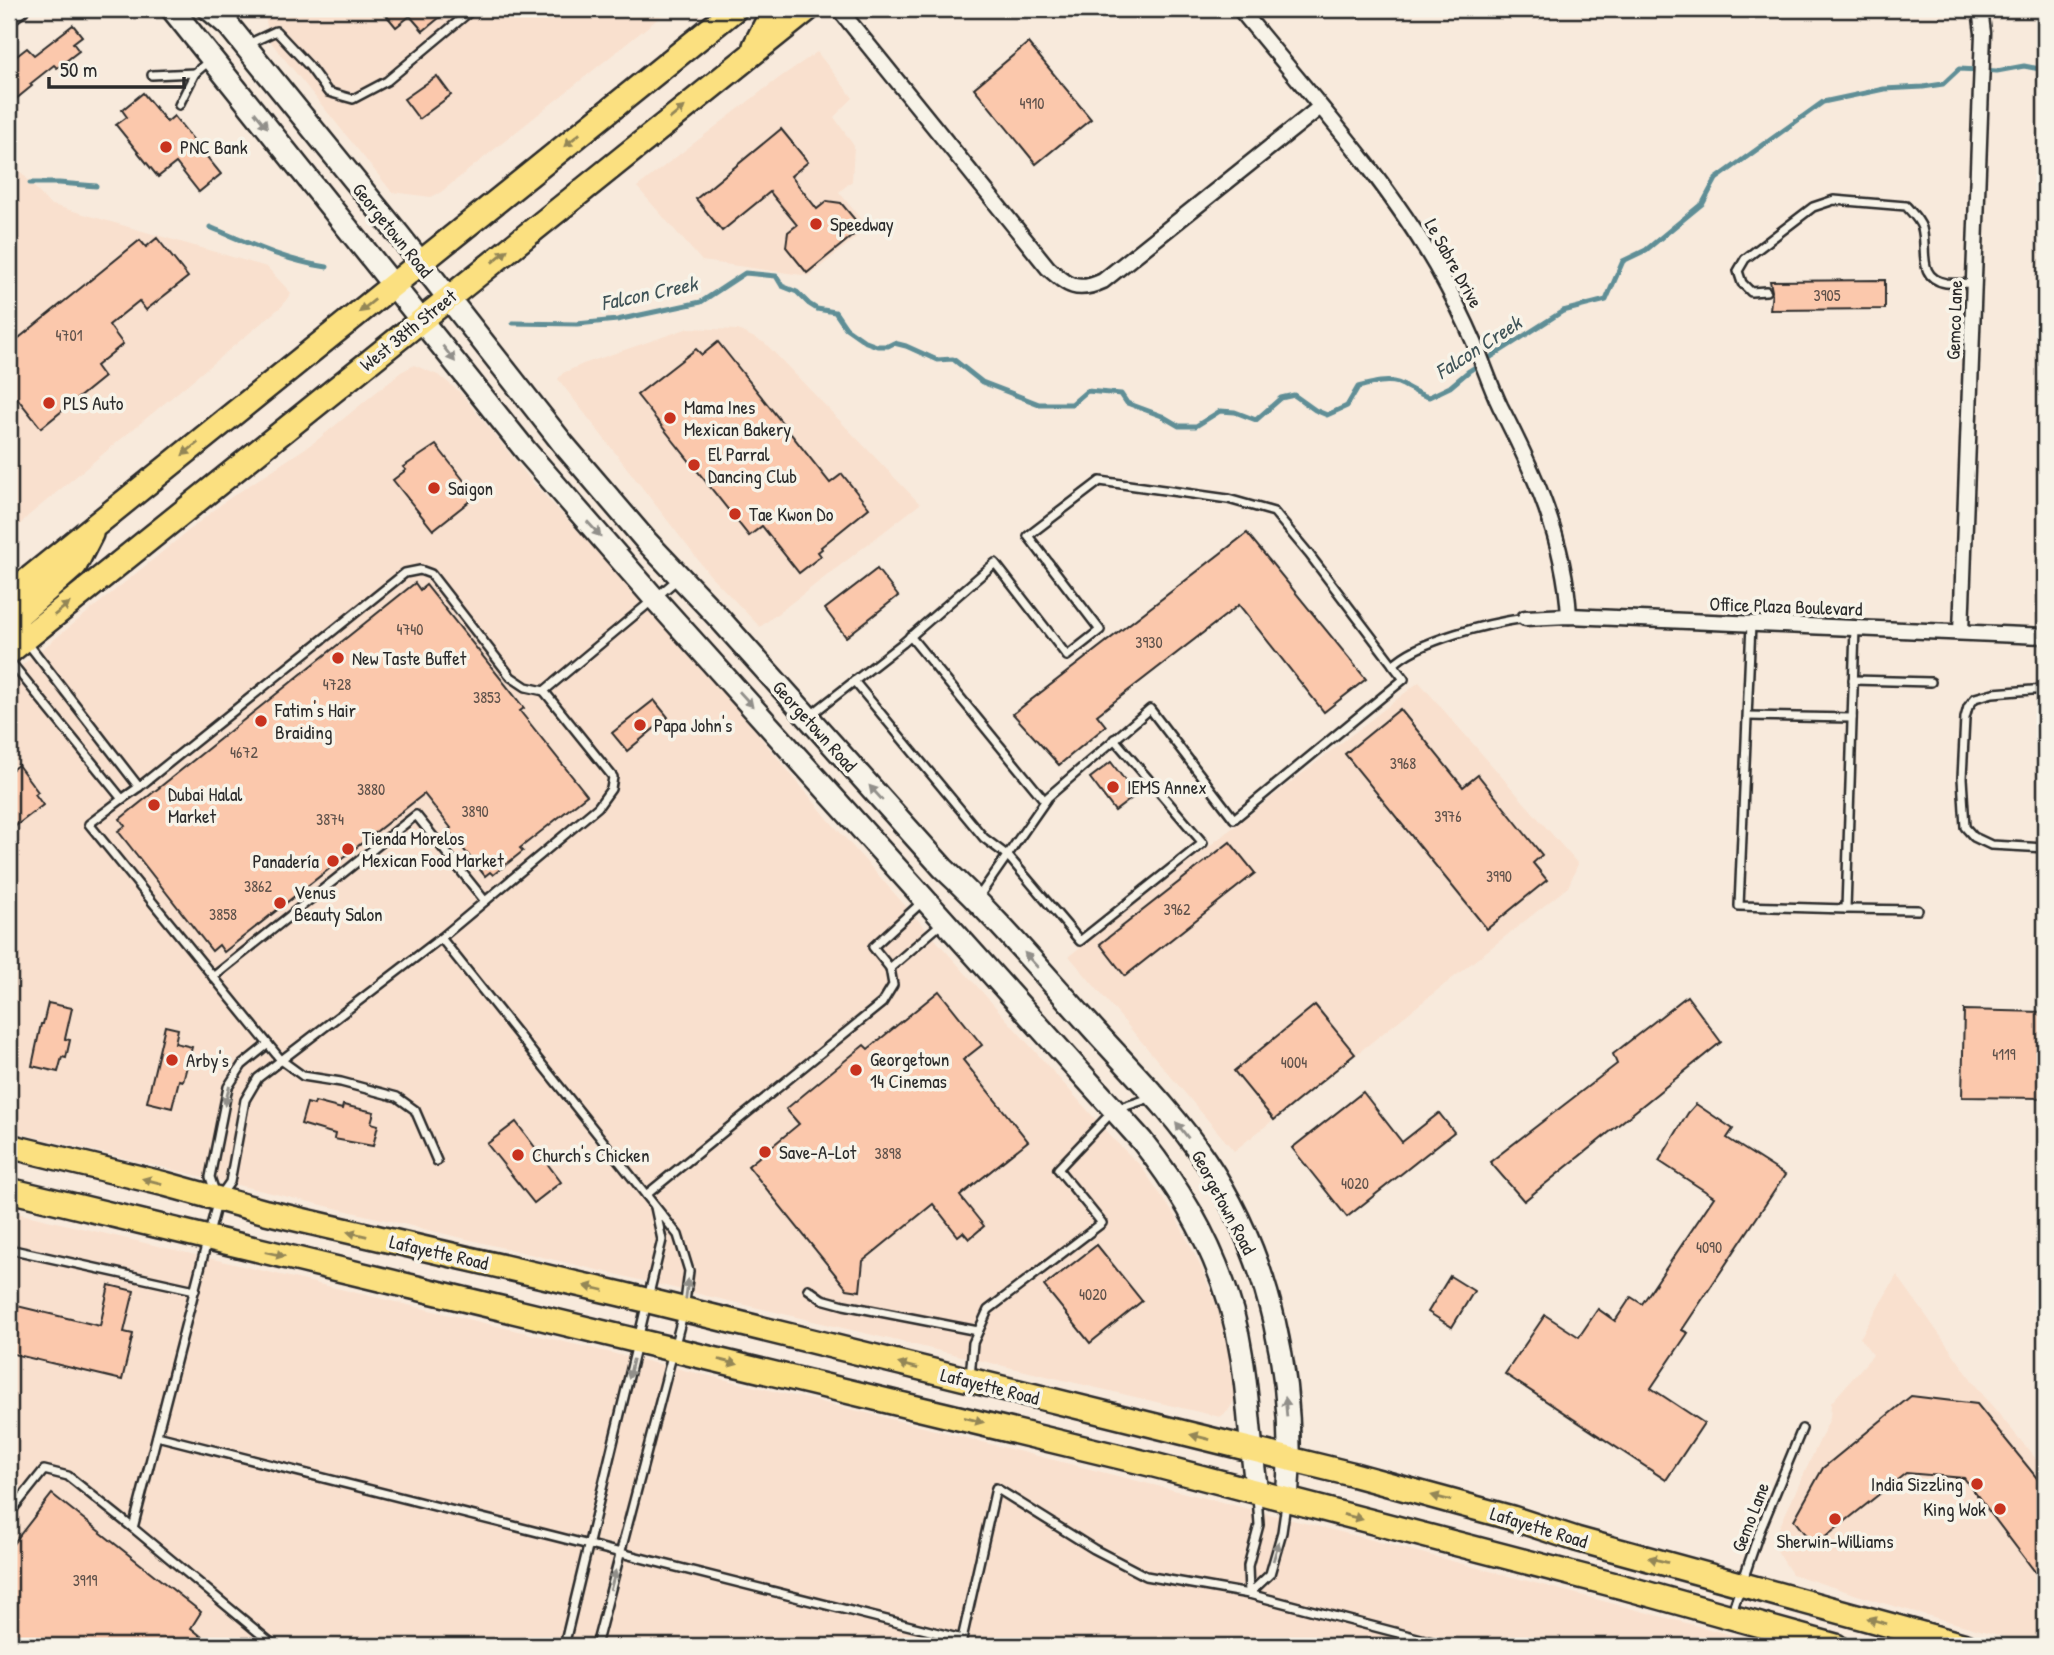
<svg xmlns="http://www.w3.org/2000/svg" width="2054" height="1655" viewBox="0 0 2054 1655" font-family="'Patrick Hand',sans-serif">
<rect width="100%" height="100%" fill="#f8eadc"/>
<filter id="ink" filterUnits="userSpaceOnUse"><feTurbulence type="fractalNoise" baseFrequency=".0143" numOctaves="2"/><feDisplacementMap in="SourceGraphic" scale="14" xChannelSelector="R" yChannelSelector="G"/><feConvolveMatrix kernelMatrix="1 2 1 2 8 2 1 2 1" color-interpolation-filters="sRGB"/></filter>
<g filter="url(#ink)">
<g fill="#f9e0ce">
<path d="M274,9H670L441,192L431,197L392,192L270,41L265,16Z"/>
<path d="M817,52L853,98L834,117L854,146L852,181L839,192L868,228L809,276L702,261L637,187L779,78Z"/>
<path d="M16,166L49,204L267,267L291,293L282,306L28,516L9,536V172Z"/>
<path d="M689,328L738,330L765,343L920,504L760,627L709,574L558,379L563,373L583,364Z"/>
<path d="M414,365L440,376L461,393L534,484L676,635L829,820L1114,1140L1141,1166L1177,1219L1202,1269L1219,1312L1232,1364L1235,1399L1228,1411L1220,1417L9,1131V676L224,502L316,441L401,372Z"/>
<path d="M1419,682L1578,864L1568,887L1234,1151L1069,956Z"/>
<path d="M9,1211L875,1415L1372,1540L1773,1646H9Z"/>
<path d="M1897,1275L1979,1390L2045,1470V1646H2037L1876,1601L1792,1574L1772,1543L1830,1418L1831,1403L1873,1355L1860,1338Z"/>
</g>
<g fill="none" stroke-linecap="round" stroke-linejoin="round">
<g stroke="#5f8e96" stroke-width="5">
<path d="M30,183H59L96,186"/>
<path d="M210,227C248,243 286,261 327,267"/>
<path d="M513,323L577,324L617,320L701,302L745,273L776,276L782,286L797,292L809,304L817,309L835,312L846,328L866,342L877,346H888L894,343L906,346L937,360L953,359L982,382L1039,404H1072L1087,391L1121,394L1127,403L1162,416L1179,426H1196L1220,411L1235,412L1256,420L1281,398L1294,395L1315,410L1327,415L1347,406L1358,387C1370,384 1386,379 1398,383C1408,387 1417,394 1429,397L1450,387L1469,371L1563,311L1606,300L1623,261L1646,250L1703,203L1716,179L1823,102L1884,89L1923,87L1943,84L1959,69L1997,71L2024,66L2045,70"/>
</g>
</g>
<g fill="#fbc8ac" stroke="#2b2b2b" stroke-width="2">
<path d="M381,9H450L423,31L410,16L396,27Z"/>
<path d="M73,25L82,36L73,43L79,51L57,68L54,65L30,84L32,86L16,99L9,90V62L27,48L34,55Z"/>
<path d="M1028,43L1091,119L1036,164L974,88Z"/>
<path d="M437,76L451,95L419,119L404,99Z"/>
<path d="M143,93L167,122L174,116L221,174L199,192L176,163L158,177L116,125L127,117L122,110Z"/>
<path d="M781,129L808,162L791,176L817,209L827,201L841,203L862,228L807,273L786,247L788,232L797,225L770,192L722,231L696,199Z"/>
<path d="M157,238L188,277L146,310L139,301L109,325L123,344L96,366L104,377L41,428L17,398L9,405V346L140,240L146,247Z"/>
<path d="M1885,280V309L1770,310L1772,291L1770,281Z"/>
<path d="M718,342L830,483L842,474L869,508L821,547L822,549L818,552L821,556L799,573L762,526L749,536L637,395L696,349L702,355Z"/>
<path d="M436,445L476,496L433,530L393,480L406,470L403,467Z"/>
<path d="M1247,533L1366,679L1324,712L1239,605L1097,715L1106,726L1059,765L1013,714Z"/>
<path d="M877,569L898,596L846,637L825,609Z"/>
<path d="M415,583L420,590L426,585L524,708L520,711L587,795L520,848L523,851L493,875L490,872L485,876L448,830L451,828L424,794L224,952L219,945L212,951L118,831L125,826L120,819Z"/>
<path d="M654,700L668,717L627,751L612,733Z"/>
<path d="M1400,709L1463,787L1478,775L1542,855L1533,863L1547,880L1487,929L1345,754Z"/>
<path d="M1111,762L1136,795L1115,811L1090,778Z"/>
<path d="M18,765L38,792L35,794L43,805L9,831V772Z"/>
<path d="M1230,842L1255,873L1125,976L1100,944Z"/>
<path d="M939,991L982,1045L963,1060L1028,1141L960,1196L984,1226L969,1239L963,1232L958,1236L933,1204L863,1261L860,1291L847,1289L748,1166L799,1124L786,1109L864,1045L868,1049Z"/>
<path d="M1687,996L1721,1042L1524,1201L1490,1162L1617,1064L1613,1054Z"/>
<path d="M48,1003L72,1008L65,1039L70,1040L66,1058L62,1057L58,1072L32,1066L41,1024H43Z"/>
<path d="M1315,1005L1355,1054L1274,1120L1234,1071Z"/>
<path d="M1964,1010L2045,1012V1098L1962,1097Z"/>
<path d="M165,1026L178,1029L175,1043L192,1047L183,1081L179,1080L172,1108L147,1102Z"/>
<path d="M1363,1092L1402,1142L1439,1113L1454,1132L1347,1217L1292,1148Z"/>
<path d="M315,1102L342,1109L343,1105L374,1112L371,1123L378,1125L373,1146L334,1139L335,1134L301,1124L307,1103L314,1105Z"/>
<path d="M1696,1104L1733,1129L1727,1138L1785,1175L1682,1330L1688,1333L1651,1388L1704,1423L1666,1480L1505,1374L1545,1315L1579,1337L1598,1309L1615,1321L1631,1297L1642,1304L1714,1197L1659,1161L1688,1113Z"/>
<path d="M516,1122L561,1182L534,1203L487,1144Z"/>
<path d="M1097,1245L1142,1301L1090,1343L1044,1286Z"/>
<path d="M1450,1276L1474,1291L1452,1327L1428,1312Z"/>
<path d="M109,1285L134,1291L124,1332L133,1334L122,1380L9,1353V1304L100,1326Z"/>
<path d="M1911,1396L1977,1404L2045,1488V1585L1964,1478L1906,1473L1814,1546L1794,1520L1823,1468Z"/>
<path d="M52,1494L201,1612L191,1628L213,1646H9V1549Z"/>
</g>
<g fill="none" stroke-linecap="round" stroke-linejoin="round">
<defs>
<g id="service">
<path d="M248,44L276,31L309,66L328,92L353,99L387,81L473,9"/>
<path d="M152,75L195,73"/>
<path d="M179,105L195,73L210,60"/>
<path d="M1766,291L1751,292L1742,283L1738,271L1745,259L1813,207L1834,200L1906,206C1912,213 1919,219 1922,228C1928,249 1916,278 1946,283C1955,284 1965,283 1974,283"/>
<path d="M1751,624L1739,906L1846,909L1855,628"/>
<path d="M910,636L1045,801"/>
<path d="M9,660L122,799L139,787L26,641"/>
<path d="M1853,680L1931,682"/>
<path d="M854,681L984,838L1008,856L1080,941L1203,843L1114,739"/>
<path d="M2045,689L1993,693L1975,698L1968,707L1965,718L1962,778L1965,827L1974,837L1991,845L2045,848"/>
<path d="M811,715L903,643L995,563L1067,656L1100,630L1028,536L1100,481L1228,499L1274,512L1309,554L1393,665C1418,640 1490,623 1525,618"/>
<path d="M1748,716L1852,718"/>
<path d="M139,787L405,573L420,570L431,574L511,677L526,687L544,691"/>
<path d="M122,799L89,824L281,1060L303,1076L341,1082L397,1097L415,1110L437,1161"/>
<path d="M977,899L1048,797L1150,709L1234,819L1404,679L1393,665"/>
<path d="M922,902L873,947L890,968L942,923"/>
<path d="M1846,909L1918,910"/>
<path d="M441,938L598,807L611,789L613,777L544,691L679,578"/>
<path d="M213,977L416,815L485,901"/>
<path d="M215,1192L210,1177L228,1087L242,1065L268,1044"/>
<path d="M646,1195L882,1003L893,985L890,968"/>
<path d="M9,1249L195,1290"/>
<path d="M808,1289L822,1299L844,1305L978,1331"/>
<path d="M970,1377L973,1343L988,1310L1102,1223L1058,1169L1114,1110L1153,1097"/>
<path d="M157,1436L962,1639L961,1646"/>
<path d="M9,1514L44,1470L68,1476L133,1528L218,1199L230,1182L245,1100L258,1078L441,938L678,1235L689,1271L684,1310L596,1646"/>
<path d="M133,1528L275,1646"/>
<path d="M1249,1594L1270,1574L1282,1532L1286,1504"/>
<path d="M1249,1594L1248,1566L1259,1525L1257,1495"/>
<path d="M1731,1615L1759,1533L1802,1429"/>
<path d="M962,1639L996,1488L1094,1549L1146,1576L1249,1594L1448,1646"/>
<path d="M564,1646L662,1240L655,1207"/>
</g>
<g id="minor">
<path d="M839,9L1048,268C1068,286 1077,293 1103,281L1319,108"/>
<path d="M1240,9C1307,92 1382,173 1436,266C1450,291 1463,316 1474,342C1483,363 1490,385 1500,406C1534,472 1565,540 1569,616"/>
<path d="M9,18L21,9"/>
<path d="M1525,618L1569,616L2045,636"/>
<path d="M1961,632L1983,33L1980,9"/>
</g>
<g id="secondary">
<path d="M172,9L526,451L654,598L1142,1141C1193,1205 1230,1277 1242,1358C1249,1402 1250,1447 1257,1492"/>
<path d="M209,9L229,26L399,235L564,445L647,542L719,618L943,868C995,916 1040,970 1088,1023C1128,1068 1172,1110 1205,1160C1271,1258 1297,1383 1287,1500"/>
</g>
<g id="primary">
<path d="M755,46L774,9"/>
<path d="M9,595L735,9"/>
<path d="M14,647L17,616L75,565L91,534"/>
<path d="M9,652L808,9"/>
<path d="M9,1146L165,1184L266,1212L621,1294L1351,1474L1512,1518L1576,1539L1966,1646"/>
<path d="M9,1190L1154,1465L1623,1587L1836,1646"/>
</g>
</defs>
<use href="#service" stroke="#2b2b2b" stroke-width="12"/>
<use href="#minor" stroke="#2b2b2b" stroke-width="19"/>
<use href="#secondary" stroke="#2b2b2b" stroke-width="26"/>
<use href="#primary" stroke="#2b2b2b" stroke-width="28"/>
<use href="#service" stroke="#f7f3e8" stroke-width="7"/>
<use href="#minor" stroke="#f7f3e8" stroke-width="14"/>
<use href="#secondary" stroke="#f7f3e8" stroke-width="21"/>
<use href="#primary" stroke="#fbe080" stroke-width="23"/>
</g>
<defs><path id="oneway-solid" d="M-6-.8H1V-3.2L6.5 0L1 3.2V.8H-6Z" transform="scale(1.75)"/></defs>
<g fill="#938656">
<use href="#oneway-solid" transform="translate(677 113) rotate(-39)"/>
<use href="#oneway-solid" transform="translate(572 140) rotate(141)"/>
<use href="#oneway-solid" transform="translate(500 256) rotate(-39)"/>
<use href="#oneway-solid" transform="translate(367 306) rotate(141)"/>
<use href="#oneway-solid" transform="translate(190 449) rotate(141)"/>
<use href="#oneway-solid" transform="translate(62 609) rotate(-39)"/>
<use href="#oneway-solid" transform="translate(152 1181) rotate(-166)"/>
<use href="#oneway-solid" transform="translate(357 1234) rotate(-167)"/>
<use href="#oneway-solid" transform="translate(275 1254) rotate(13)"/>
<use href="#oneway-solid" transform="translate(594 1288) rotate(-167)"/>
<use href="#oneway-solid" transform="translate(728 1362) rotate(14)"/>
<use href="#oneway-solid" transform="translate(908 1366) rotate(-166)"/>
<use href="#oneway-solid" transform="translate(974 1420) rotate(14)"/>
<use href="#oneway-solid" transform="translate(1200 1437) rotate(-166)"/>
<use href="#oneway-solid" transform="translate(1441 1498) rotate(-165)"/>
<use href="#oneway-solid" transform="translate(1353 1517) rotate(15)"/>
<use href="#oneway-solid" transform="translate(1658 1560) rotate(-165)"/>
<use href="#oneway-solid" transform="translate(1877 1621) rotate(-164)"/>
</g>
<g fill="#918f8a">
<use href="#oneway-solid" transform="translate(261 120) rotate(51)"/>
<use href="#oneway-solid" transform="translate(449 354) rotate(52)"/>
<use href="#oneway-solid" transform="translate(594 529) rotate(48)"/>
<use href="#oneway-solid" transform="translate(746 699) rotate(48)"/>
<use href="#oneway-solid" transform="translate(876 793) rotate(-132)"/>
<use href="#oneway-solid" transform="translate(1031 960) rotate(-132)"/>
<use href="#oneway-solid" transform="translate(227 1096) rotate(104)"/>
<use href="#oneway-solid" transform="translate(1182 1130) rotate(-128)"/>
<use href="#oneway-solid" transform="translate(687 1289) rotate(-83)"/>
<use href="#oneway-solid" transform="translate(631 1369) rotate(103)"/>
<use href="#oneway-solid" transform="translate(1286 1407) rotate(-95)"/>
<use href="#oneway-solid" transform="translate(1276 1551) rotate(-74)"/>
<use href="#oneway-solid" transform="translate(613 1580) rotate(-75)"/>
</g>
</g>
<g fill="#c8321e" stroke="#f7f3e8" stroke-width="2.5">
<circle cx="166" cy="147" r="7"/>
<circle cx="816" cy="224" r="7"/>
<circle cx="49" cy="403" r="7"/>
<circle cx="670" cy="418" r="7"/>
<circle cx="694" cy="465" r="7"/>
<circle cx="434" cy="488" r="7"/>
<circle cx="735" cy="514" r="7"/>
<circle cx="338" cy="658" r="7"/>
<circle cx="261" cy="721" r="7"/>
<circle cx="640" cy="725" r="7"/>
<circle cx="1113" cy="787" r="7"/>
<circle cx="154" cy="805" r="7"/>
<circle cx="348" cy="849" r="7"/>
<circle cx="333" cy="861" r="7"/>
<circle cx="280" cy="903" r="7"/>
<circle cx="172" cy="1060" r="7"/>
<circle cx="856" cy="1070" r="7"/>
<circle cx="765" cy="1152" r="7"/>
<circle cx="518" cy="1155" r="7"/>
<circle cx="1977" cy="1484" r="7"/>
<circle cx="2000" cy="1509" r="7"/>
<circle cx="1835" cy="1519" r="7"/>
</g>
<g text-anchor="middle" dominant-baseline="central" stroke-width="7" stroke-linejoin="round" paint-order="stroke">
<g font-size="16" fill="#5f524b">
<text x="1032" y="103">4910</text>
<text x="1827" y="295">3905</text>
<text x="69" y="335">4701</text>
<text x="410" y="629">4740</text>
<text x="1149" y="642">3930</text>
<text x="337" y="684">4728</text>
<text x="487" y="697">3853</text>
<text x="244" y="752">4672</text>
<text x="1403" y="763">3968</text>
<text x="371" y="789">3880</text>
<text x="475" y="811">3890</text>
<text x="1448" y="816">3976</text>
<text x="330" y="819">3874</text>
<text x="1499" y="876">3990</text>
<text x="258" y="886">3862</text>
<text x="1177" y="909">3962</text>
<text x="223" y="914">3858</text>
<text x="2004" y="1054">4119</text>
<text x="1294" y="1062">4004</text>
<text x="888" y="1153">3898</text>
<text x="1355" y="1183">4020</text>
<text x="1709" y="1247">4090</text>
<text x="1093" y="1294">4020</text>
<text x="85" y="1580">3919</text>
</g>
<g font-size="19" fill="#2b2b2b" stroke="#f7f3e8" text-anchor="start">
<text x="180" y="147">PNC Bank</text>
<text x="830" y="224">Speedway</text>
<text x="63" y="403">PLS Auto</text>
<text x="684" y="407">Mama Ines<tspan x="684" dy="22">Mexican Bakery</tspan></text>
<text x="708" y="454">El Parral<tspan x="708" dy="22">Dancing Club</tspan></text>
<text x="448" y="488">Saigon</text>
<text x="749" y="514">Tae Kwon Do</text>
<text x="352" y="658">New Taste Buffet</text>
<text x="275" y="710">Fatim's Hair<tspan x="275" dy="22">Braiding</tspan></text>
<text x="654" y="725">Papa John's</text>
<text x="1127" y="787">IEMS Annex</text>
<text x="168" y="794">Dubai Halal<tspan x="168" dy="22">Market</tspan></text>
<text x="362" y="838">Tienda Morelos<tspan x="362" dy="22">Mexican Food Market</tspan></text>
<text x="319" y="861" text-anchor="end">Panadería</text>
<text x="294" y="892">Venus<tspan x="294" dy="22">Beauty Salon</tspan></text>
<text x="870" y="1059">Georgetown<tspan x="870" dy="22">14 Cinemas</tspan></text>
<text x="186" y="1060">Arby's</text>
<text x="779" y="1152">Save-A-Lot</text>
<text x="532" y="1155">Church's Chicken</text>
<text x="1963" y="1484" text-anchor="end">India Sizzling</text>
<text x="1986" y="1509" text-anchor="end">King Wok</text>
<text x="1835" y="1541" text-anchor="middle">Sherwin-Williams</text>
</g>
<g font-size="19" fill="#2b2b2b" stroke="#f7f3e8">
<text transform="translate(393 230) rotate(51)">Georgetown Road</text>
<text transform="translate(1454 263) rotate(61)">Le Sabre Drive</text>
<text transform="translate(1954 320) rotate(-88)">Gemco Lane</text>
<text transform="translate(408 330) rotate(-39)">West 38th Street</text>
<text transform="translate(1786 606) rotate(2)">Office Plaza Boulevard</text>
<text transform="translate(815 726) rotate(48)">Georgetown Road</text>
<text transform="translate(1224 1202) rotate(62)">Georgetown Road</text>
<text transform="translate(439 1252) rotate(13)">Lafayette Road</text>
<text transform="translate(990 1386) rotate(14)">Lafayette Road</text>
<text transform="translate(1750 1517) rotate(-69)">Gemo Lane</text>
<text transform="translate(1539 1527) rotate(17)">Lafayette Road</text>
</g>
<g font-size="21" font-style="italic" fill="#405458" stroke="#f7f3e8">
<text transform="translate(649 293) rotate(-12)">Falcon Creek</text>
<text transform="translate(1478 347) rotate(-33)">Falcon Creek</text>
</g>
</g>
<rect width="2054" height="1655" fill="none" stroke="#f7f3e8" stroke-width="35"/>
<rect x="18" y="18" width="2019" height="1620" fill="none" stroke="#2b2b2b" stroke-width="2.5" filter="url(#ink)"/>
<path d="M49 77v10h135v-10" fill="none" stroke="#2b2b2b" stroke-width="3.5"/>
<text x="60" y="77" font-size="21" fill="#2b2b2b" stroke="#f7f3e8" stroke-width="5" paint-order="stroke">50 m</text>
</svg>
